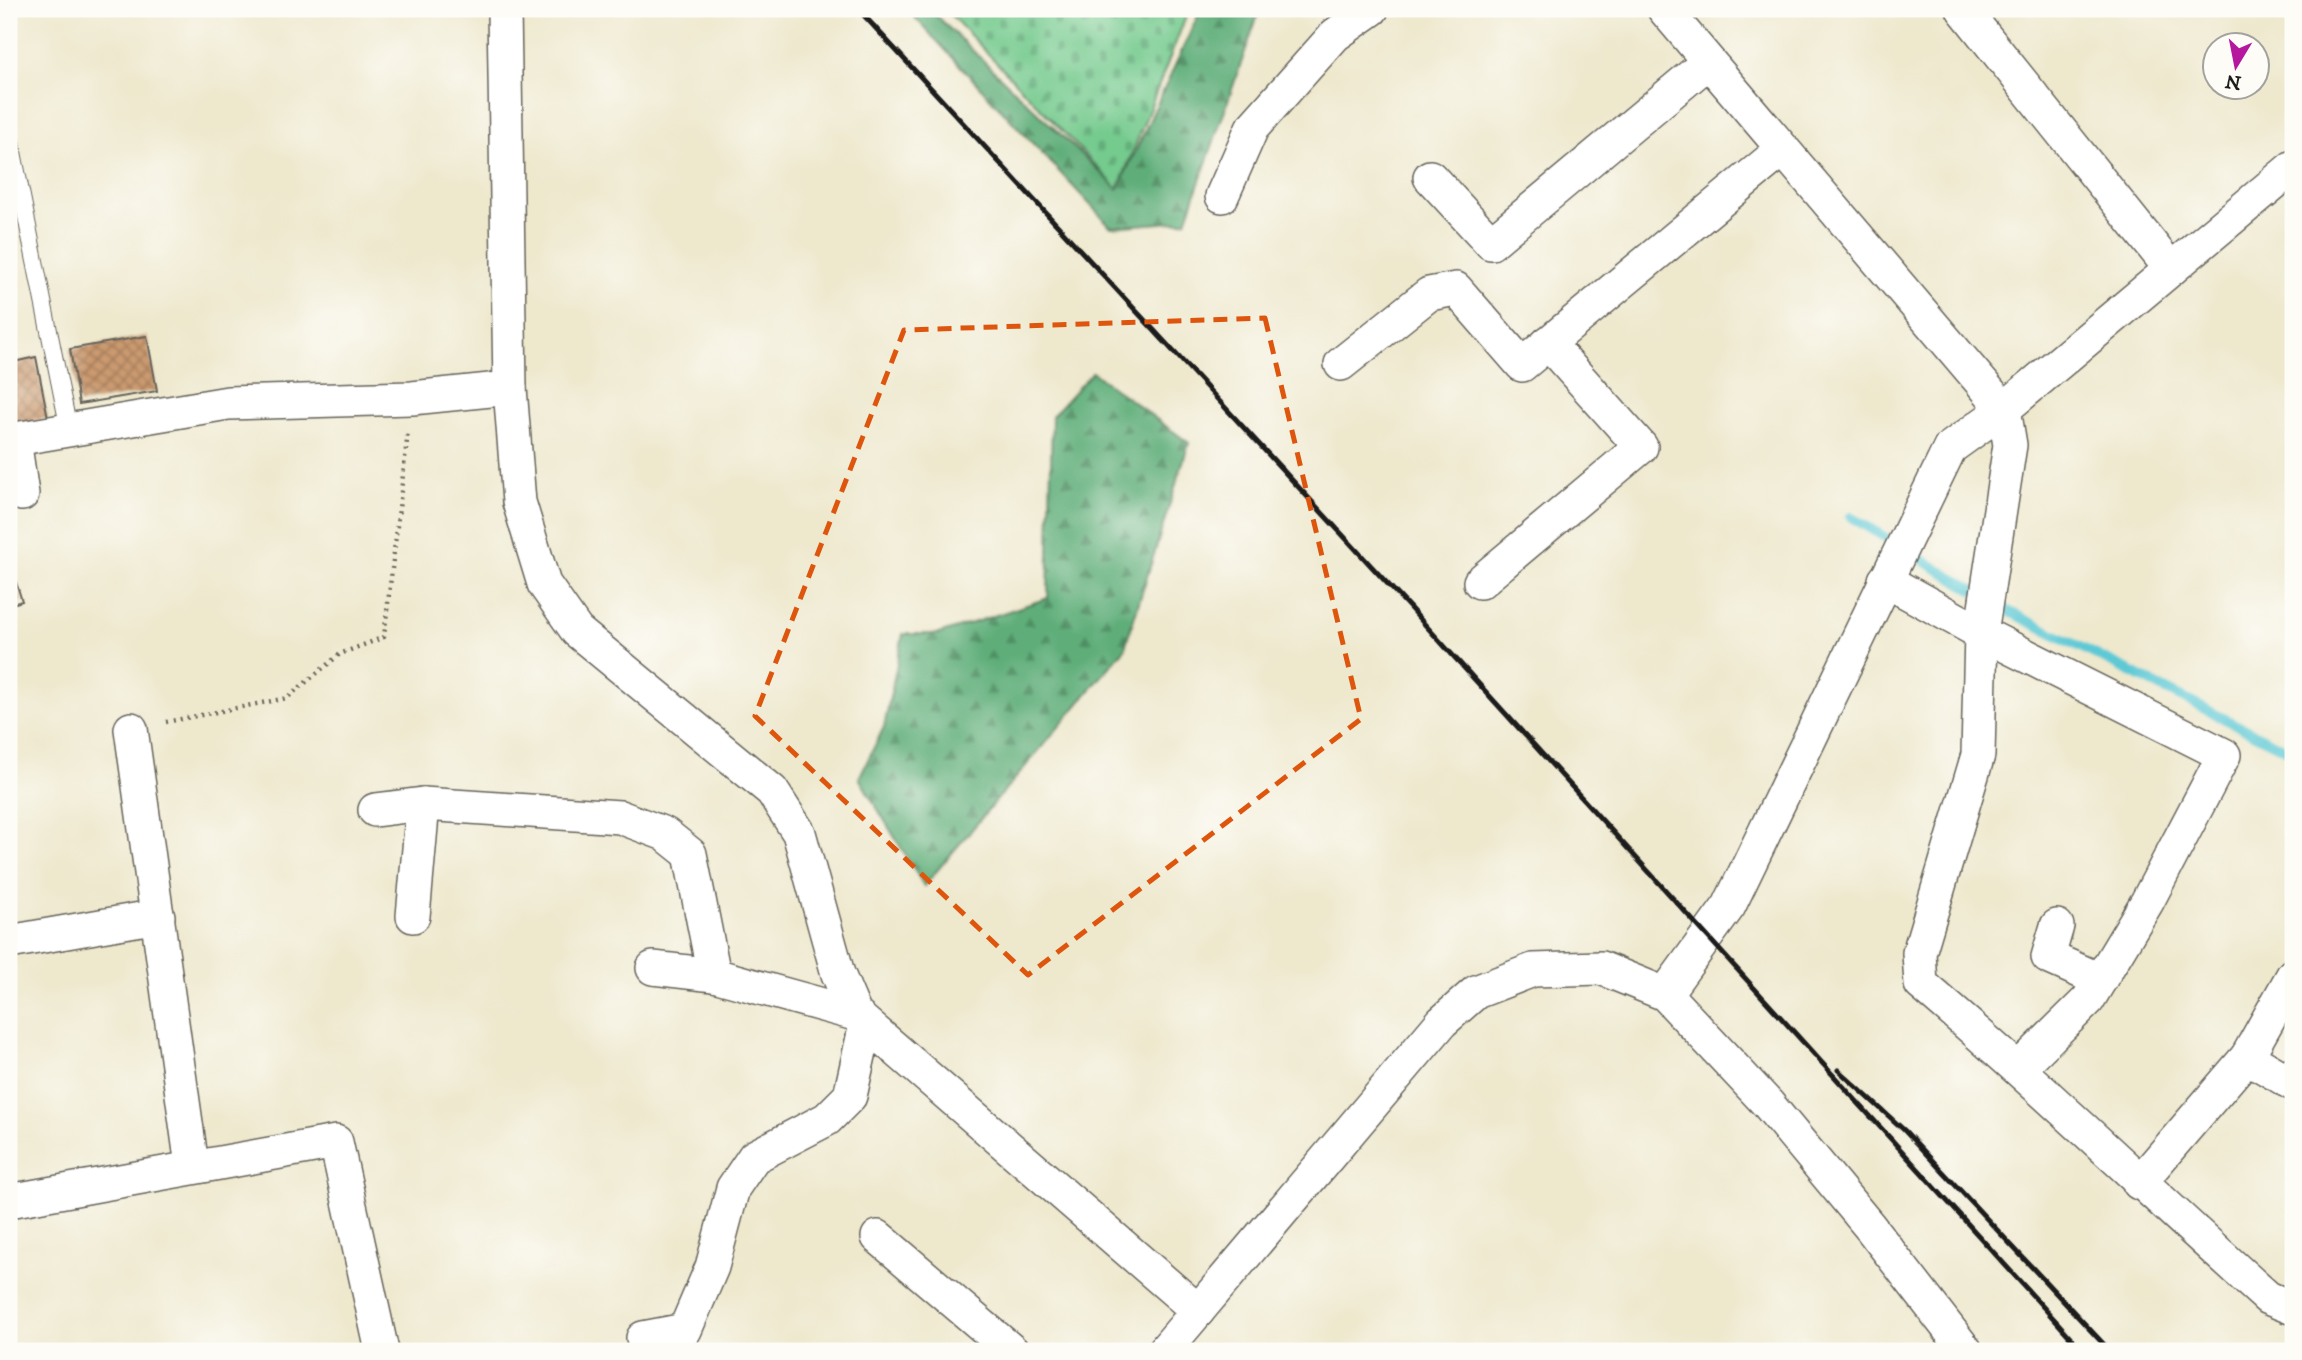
<svg xmlns="http://www.w3.org/2000/svg" width="2302" height="1360" viewBox="0 0 2302 1360" font-family="'IM FELL DW Pica',serif">
<defs>
<pattern id="forest-firs" width="22" height="20" patternUnits="userSpaceOnUse" patternTransform="scale(1.75)"><rect width="22" height="20" fill="#5fae79"/><path d="M5 1l3.5 6h-7zM16 11l3.5 6h-7z" fill="#4e8d62"/></pattern>
<pattern id="cemetery-stones" width="16" height="16" patternUnits="userSpaceOnUse" patternTransform="scale(1.75)"><rect width="16" height="16" fill="#74ca8e"/><path d="M2 7V4a2 2 0 0 1 4 0v3zM10 15v-3a2 2 0 0 1 4 0v3z" fill="#64ad7a"/></pattern>
<pattern id="building-cross-hatch" width="8" height="8" patternUnits="userSpaceOnUse" patternTransform="scale(1.75)"><rect width="8" height="8" fill="#cb9a70"/><path d="M0 0l8 8M0 8l8-8" fill="none" stroke="#a47d5b"/></pattern>
</defs>
<rect width="100%" height="100%" fill="#fdfcf7"/>
<filter id="ink" filterUnits="userSpaceOnUse"><feTurbulence type="fractalNoise" baseFrequency=".0143" numOctaves="2"/><feDisplacementMap in="SourceGraphic" scale="14" xChannelSelector="R" yChannelSelector="G"/><feConvolveMatrix kernelMatrix="1 2 1 2 8 2 1 2 1" color-interpolation-filters="sRGB"/></filter>
<filter id="wash" filterUnits="userSpaceOnUse"><feTurbulence type="fractalNoise" baseFrequency=".00686" numOctaves="4" result="noise"/><feDisplacementMap in="SourceGraphic" scale="28" xChannelSelector="R" yChannelSelector="G"/><feGaussianBlur stdDeviation="1.57" result="paint"/><feColorMatrix in="noise" values="0 0 0 0 0 0 0 0 0 0 0 0 0 0 0 0 0 1.4 0 .05"/><feComposite in="paint" operator="in"/></filter>
<g filter="url(#wash)">
<rect width="100%" height="100%" fill="#eee8cd"/>
<g fill="url(#forest-firs)" stroke="#3e654a" stroke-width="2">
<path d="M907,9H929L1118,189L1201,9H1260L1186,221L1111,227Z"/>
<path d="M1092,372L1189,443L1124,650L924,886L859,778L884,727L903,634H939L1048,598L1052,416Z"/>
</g>
<path fill="url(#cemetery-stones)" stroke="#487355" stroke-width="2" d="M945,9H1189L1118,189Z"/>
<g fill="none" stroke-linecap="round" stroke-linejoin="round">
<path stroke="#5dc9d5" stroke-width="10" d="M1851,517L2006,610L2293,753"/>
</g>
<g id="blocks">
<g fill="url(#building-cross-hatch)">
<path d="M147,336L157,391L79,404L70,349Z"/>
<path d="M36,357L48,418L9,426V363Z"/>
<path d="M9,560L22,601L9,605Z"/>
</g>
</g>
</g>
<g filter="url(#ink)">
<use href="#blocks" fill-opacity="0" stroke="#66635a" stroke-width="2"/>
<g fill="none" stroke-linecap="round" stroke-linejoin="round">
<defs>
<path id="lane" d="M11,142L69,430"/>
<g id="street">
<path d="M504,9L510,388L519,502L544,584L577,631L772,791L799,833L838,974L855,1014L1198,1311"/>
<path d="M1664,9L2004,409L2010,445L1981,633L1978,755L1919,953L1921,984C2040,1085 2152,1194 2268,1298L2293,1308"/>
<path d="M1963,9L2171,269"/>
<path d="M1430,177L1491,243L1708,62"/>
<path d="M1222,196L1252,128L1335,35L1372,9"/>
<path d="M1341,364L1429,294L1456,289L1522,365L1782,150"/>
<path d="M14,439L22,494"/>
<path d="M9,440L228,403L412,398L510,388"/>
<path d="M1885,580L1981,633L2224,755L2147,902L2088,1000L2019,1068"/>
<path d="M1480,582L1641,447L1548,343"/>
<path d="M131,729L192,1166"/>
<path d="M375,810L423,804L620,817L665,834L690,854L714,975"/>
<path d="M413,916L423,804"/>
<path d="M2057,926L2048,957L2100,980"/>
<path d="M9,942L158,916"/>
<path d="M653,968L714,975L855,1014"/>
<path d="M1665,994L1729,906L1950,448L2004,409L2293,167"/>
<path d="M2247,1057L2293,1084"/>
<path d="M2139,1183L2247,1057L2293,975"/>
<path d="M9,1201L336,1142L382,1351"/>
<path d="M878,1237L1012,1351"/>
<path d="M643,1338L685,1330L712,1267L733,1188L754,1157L827,1119L850,1096L866,1024"/>
<path d="M1164,1351L1442,1022L1476,992L1533,970L1601,968L1665,994L1768,1104L1870,1227L1966,1351"/>
</g>
</defs>
<use href="#lane" stroke="#66635a" stroke-width="18"/>
<use href="#street" stroke="#66635a" stroke-width="36"/>
<path stroke="#66635a" stroke-width="4.5" stroke-dasharray="2 5" stroke-linecap="butt" d="M166,722L287,698L340,654L384,637L408,432"/>
<use href="#lane" stroke="#fff" stroke-width="16"/>
<use href="#street" stroke="#fff" stroke-width="33"/>
<g stroke="#1c1c1c" stroke-width="5">
<path d="M858,9L1409,607L2083,1351"/>
<path d="M1838,1070L1904,1130L2110,1351"/>
</g>
</g>
</g>
<path fill="none" stroke="#de560d" stroke-width="5" stroke-dasharray="14 9" stroke-linejoin="round" d="M1265,318L1361,719L1028,975L755,716L904,330Z"/>
<rect width="2302" height="1360" fill="none" stroke="#fdfcf7" stroke-width="35"/>
<g transform="translate(2236 66) rotate(190)"><circle r="33" fill="#fdfcf7" stroke="#a3a29f" stroke-width="2"/>
<path d="M0-5L12 26L0 18L-12 26Z" fill="#b5179e"/>
<text y="-10" font-size="19" font-weight="bold" text-anchor="middle" fill="#1c1c1c">N</text>
</g>
</svg>
